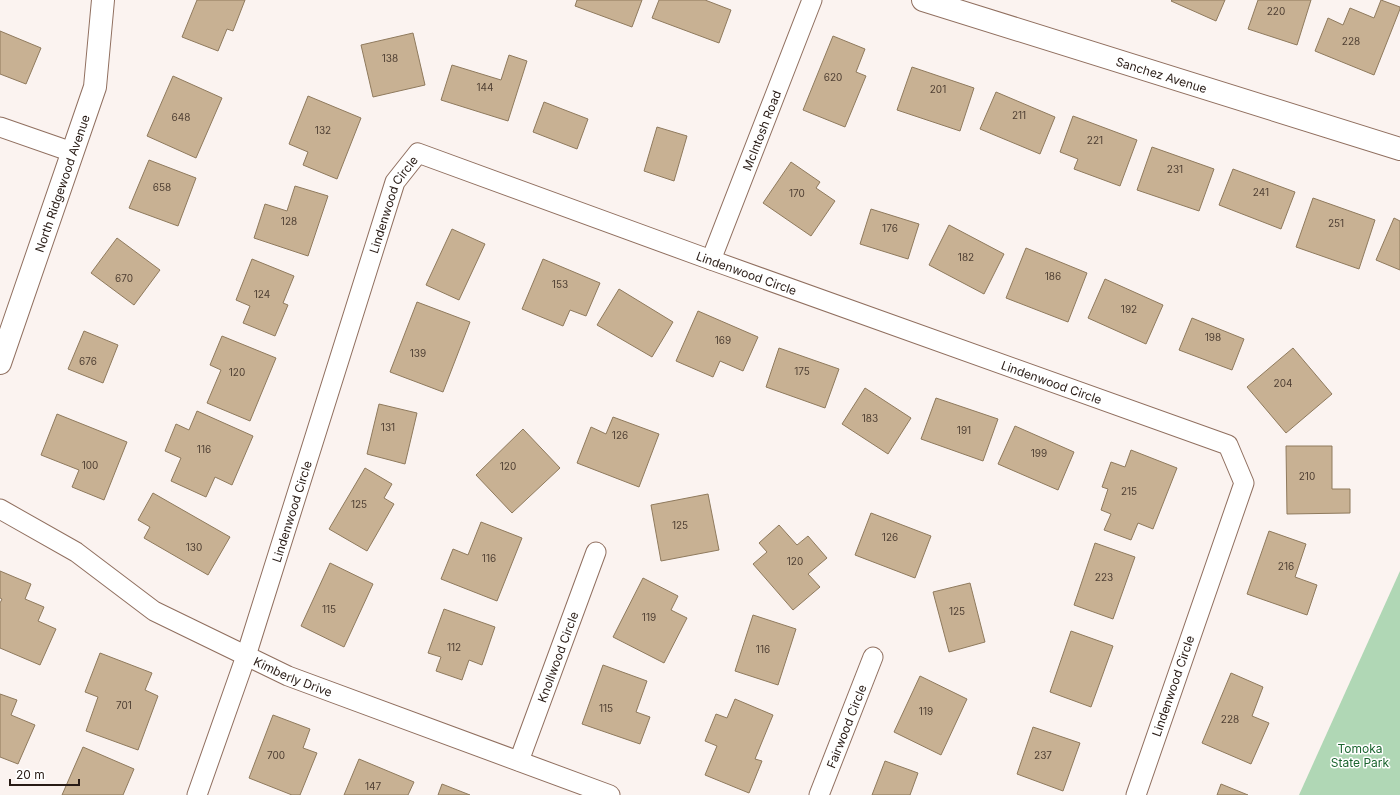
<svg xmlns="http://www.w3.org/2000/svg" width="1400" height="795" viewBox="0 0 1400 795" font-family="Inter,sans-serif">
<rect width="100%" height="100%" fill="#fbf3f0"/>
<path fill="#b0d7b5" d="M1400,571V795H1299Z"/>
<g fill="#c8b193" stroke="#8f7a5d">
<path d="M197,0H245L233,31L227,29L218,51L182,37Z"/>
<path d="M577,0H642L632,27L575,6Z"/>
<path d="M659,0H705L731,10L719,43L652,18Z"/>
<path d="M1172,0H1225L1216,21L1171,1Z"/>
<path d="M1258,0H1311L1297,45L1248,29Z"/>
<path d="M1381,0L1400,7V9L1374,75L1315,51L1328,18L1343,25L1350,8L1374,18Z"/>
<path d="M0,31L41,48L26,84L0,74Z"/>
<path d="M413,33L425,85L373,97L361,45Z"/>
<path d="M833,36L865,49L856,72L866,76L845,127L803,110Z"/>
<path d="M509,55L527,61L508,121L441,100L452,65L501,80Z"/>
<path d="M912,67L974,88L960,131L897,110Z"/>
<path d="M173,76L222,98L196,158L147,136Z"/>
<path d="M996,92L1055,117L1040,154L980,129Z"/>
<path d="M308,96L361,118L337,179L303,165L308,152L289,144Z"/>
<path d="M544,102L588,119L577,149L533,132Z"/>
<path d="M1073,116L1137,140L1120,186L1074,169L1078,159L1060,152Z"/>
<path d="M657,127L687,136L674,181L644,171Z"/>
<path d="M1152,147L1214,169L1199,211L1137,190Z"/>
<path d="M149,160L196,178L178,226L129,208Z"/>
<path d="M791,162L820,182L816,188L835,201L811,236L763,203Z"/>
<path d="M1233,169L1295,192L1281,229L1219,205Z"/>
<path d="M295,186L328,196L308,256L254,238L265,204L287,211Z"/>
<path d="M1313,198L1375,220L1359,269L1296,247Z"/>
<path d="M871,209L919,224L908,259L860,244Z"/>
<path d="M1394,218L1400,221V270L1376,260Z"/>
<path d="M949,225L1004,254L984,294L929,265Z"/>
<path d="M452,229L485,244L459,300L426,285Z"/>
<path d="M117,238L160,270L134,305L91,273Z"/>
<path d="M1026,248L1087,273L1068,322L1006,298Z"/>
<path d="M252,259L294,276L283,303L288,305L275,336L243,323L250,306L236,300Z"/>
<path d="M543,259L600,283L586,316L570,310L563,326L522,309Z"/>
<path d="M1105,279L1163,305L1146,344L1088,318Z"/>
<path d="M619,289L673,322L652,357L597,325Z"/>
<path d="M417,302L470,322L443,392L390,372Z"/>
<path d="M698,311L758,337L743,371L720,361L713,377L676,361Z"/>
<path d="M1192,318L1244,339L1232,370L1179,350Z"/>
<path d="M84,331L118,345L103,383L68,369Z"/>
<path d="M222,336L276,358L250,421L207,403L221,370L210,365Z"/>
<path d="M779,348L839,369L825,408L766,387Z"/>
<path d="M1293,348L1332,394L1286,433L1247,387Z"/>
<path d="M865,388L911,418L888,454L842,424Z"/>
<path d="M936,398L998,419L983,461L921,439Z"/>
<path d="M379,404L417,413L405,464L367,454Z"/>
<path d="M197,411L253,436L232,485L215,477L206,497L171,481L181,458L165,451L176,424L189,430Z"/>
<path d="M57,414L127,442L104,500L72,487L79,470L41,455Z"/>
<path d="M613,417L659,434L639,487L577,463L591,427L606,434Z"/>
<path d="M1015,426L1074,452L1058,490L998,464Z"/>
<path d="M523,429L560,468L512,513L476,475Z"/>
<path d="M1286,446H1332V489H1350V513L1287,514Z"/>
<path d="M1131,450L1177,468L1153,529L1138,523L1131,540L1104,530L1111,514L1101,510L1108,489L1102,487L1111,462L1125,467Z"/>
<path d="M365,468L392,484L384,498L394,504L367,551L329,529Z"/>
<path d="M153,493L230,537L208,575L144,538L150,527L138,520Z"/>
<path d="M708,494L719,550L661,561L651,505Z"/>
<path d="M871,513L931,536L915,578L855,555Z"/>
<path d="M481,522L522,538L497,601L441,579L453,549L468,555Z"/>
<path d="M779,525L797,545L808,536L827,558L808,574L820,587L793,610L753,564L767,552L759,543Z"/>
<path d="M1269,531L1306,544L1295,577L1317,585L1307,615L1247,594Z"/>
<path d="M1095,543L1135,557L1113,619L1074,605Z"/>
<path d="M330,563L373,584L344,647L301,626Z"/>
<path d="M0,571L31,584L25,599L44,607L38,621L56,629L40,665L0,648V603L2,599L0,598Z"/>
<path d="M643,578L678,596L671,610L687,618L664,663L613,637Z"/>
<path d="M970,583L985,642L949,652L933,592Z"/>
<path d="M444,609L495,627L482,665L469,660L462,680L436,671L441,657L428,653Z"/>
<path d="M753,615L796,629L778,685L735,671Z"/>
<path d="M1071,631L1113,646L1091,707L1050,692Z"/>
<path d="M100,653L152,673L145,690L158,696L138,750L86,731L98,697L85,692Z"/>
<path d="M603,665L647,681L636,712L650,717L640,744L582,724Z"/>
<path d="M1231,673L1263,687L1252,716L1269,723L1251,764L1202,743Z"/>
<path d="M920,676L967,699L941,755L894,732Z"/>
<path d="M0,694L17,700L11,715L35,725L18,764L0,757Z"/>
<path d="M735,699L773,715L755,759L762,761L749,793L705,775L717,746L705,741L716,714L727,718Z"/>
<path d="M273,715L310,729L303,748L317,753L300,795H292L249,778Z"/>
<path d="M1033,727L1080,743L1063,791L1017,774Z"/>
<path d="M83,747L134,769L123,795H62Z"/>
<path d="M359,759L414,782L408,795H344Z"/>
<path d="M885,761L918,773L910,795H872Z"/>
<path d="M442,784L470,795H438Z"/>
<path d="M1221,784L1248,795H1217Z"/>
</g>
<g fill="none" stroke-linecap="round" stroke-linejoin="round">
<defs>
<g id="street">
<path d="M0,127L72,152"/>
<path id="s1" d="M711,260L812,0"/>
<path id="s2" d="M0,509L76,552L154,611L288,676L610,795"/>
<path id="s3" d="M519,761L596,552"/>
<path id="s4" d="M197,795L246,656L395,182L418,153L711,260L1228,445L1244,483L1136,795"/>
<path id="s5" d="M819,795L873,657"/>
</g>
<g id="secondary">
<path id="s6" d="M923,0L1400,149"/>
<path id="s7" d="M0,363L95,87L103,0"/>
</g>
</defs>
<use href="#street" stroke="#906f5f" stroke-width="21"/>
<use href="#secondary" stroke="#906f5f" stroke-width="24"/>
<use href="#street" stroke="#fff" stroke-width="19"/>
<use href="#secondary" stroke="#fff" stroke-width="22"/>
</g>
<g text-anchor="middle" dominant-baseline="central" stroke-width="3" stroke-linejoin="round" paint-order="stroke">
<g font-size="10" fill="#504034">
<text x="1276" y="11">220</text>
<text x="1351" y="41">228</text>
<text x="390" y="58">138</text>
<text x="833" y="77">620</text>
<text x="485" y="87">144</text>
<text x="938" y="89">201</text>
<text x="1019" y="115">211</text>
<text x="181" y="117">648</text>
<text x="323" y="130">132</text>
<text x="1095" y="140">221</text>
<text x="1175" y="169">231</text>
<text x="162" y="187">658</text>
<text x="1261" y="192">241</text>
<text x="797" y="193">170</text>
<text x="289" y="221">128</text>
<text x="1336" y="223">251</text>
<text x="890" y="228">176</text>
<text x="966" y="257">182</text>
<text x="1053" y="276">186</text>
<text x="124" y="278">670</text>
<text x="560" y="284">153</text>
<text x="262" y="294">124</text>
<text x="1129" y="309">192</text>
<text x="1213" y="337">198</text>
<text x="723" y="340">169</text>
<text x="418" y="353">139</text>
<text x="88" y="361">676</text>
<text x="802" y="371">175</text>
<text x="237" y="372">120</text>
<text x="1283" y="383">204</text>
<text x="870" y="418">183</text>
<text x="388" y="427">131</text>
<text x="964" y="430">191</text>
<text x="620" y="435">126</text>
<text x="204" y="449">116</text>
<text x="1039" y="453">199</text>
<text x="90" y="465">100</text>
<text x="508" y="466">120</text>
<text x="1307" y="476">210</text>
<text x="1129" y="491">215</text>
<text x="359" y="504">125</text>
<text x="680" y="525">125</text>
<text x="890" y="537">126</text>
<text x="194" y="547">130</text>
<text x="489" y="558">116</text>
<text x="795" y="561">120</text>
<text x="1286" y="566">216</text>
<text x="1104" y="577">223</text>
<text x="329" y="609">115</text>
<text x="957" y="611">125</text>
<text x="649" y="617">119</text>
<text x="454" y="647">112</text>
<text x="763" y="649">116</text>
<text x="124" y="705">701</text>
<text x="606" y="708">115</text>
<text x="926" y="711">119</text>
<text x="1230" y="719">228</text>
<text x="276" y="755">700</text>
<text x="1043" y="755">237</text>
<text x="373" y="786">147</text>
</g>
<g font-size="12" fill="#281b15" stroke="#fff">
<text stroke="none"><textPath href="#s6" startOffset="250">Sanchez Avenue</textPath></text>
<text stroke="none"><textPath href="#s1" startOffset="139">McIntosh Road</textPath></text>
<text stroke="none"><textPath href="#s7" startOffset="190">North Ridgewood Avenue</textPath></text>
<text stroke="none"><textPath href="#s4" startOffset="623">Lindenwood Circle</textPath></text>
<text stroke="none"><textPath href="#s4" startOffset="1031">Lindenwood Circle</textPath></text>
<text stroke="none"><textPath href="#s4" startOffset="1355">Lindenwood Circle</textPath></text>
<text stroke="none"><textPath href="#s4" startOffset="299">Lindenwood Circle</textPath></text>
<text stroke="none"><textPath href="#s3" startOffset="111">Knollwood Circle</textPath></text>
<text stroke="none"><textPath href="#s2" startOffset="339">Kimberly Drive</textPath></text>
<text transform="translate(1173 686) rotate(-71)">Lindenwood Circle</text>
<text stroke="none"><textPath href="#s5" startOffset="74">Fairwood Circle</textPath></text>
</g>
<g font-size="12" fill="#1b652f" stroke="#fff">
<text x="1360" y="748">Tomoka<tspan x="1360" dy="14">State Park</tspan></text>
</g>
</g>
<path d="M10 779v6h69v-6" fill="none" stroke="#281b15" stroke-width="2"/>
<text x="16" y="779" font-size="12" fill="#281b15" stroke="#ffffff" stroke-width="3" paint-order="stroke">20 m</text>
</svg>
